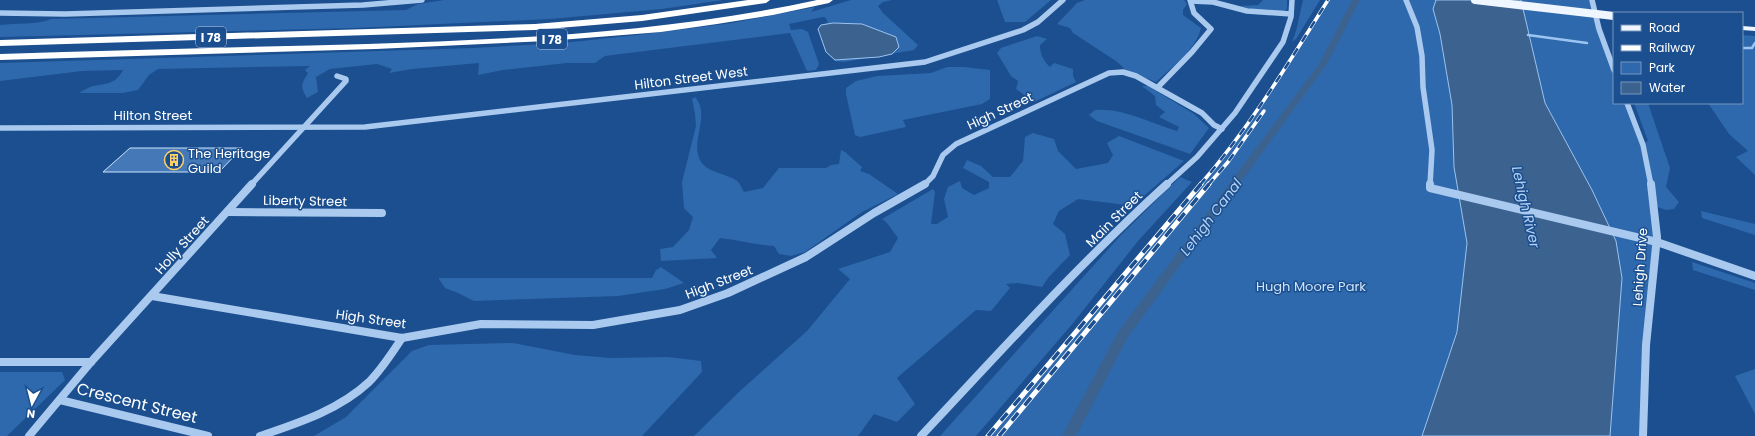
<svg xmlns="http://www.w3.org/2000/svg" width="1755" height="436" viewBox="0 0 1755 436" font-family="Poppins,sans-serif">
<rect width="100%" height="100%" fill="#1b4f8f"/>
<g fill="#2e69ad">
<path d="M444,0H723L662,9L550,19L354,28L0,37V25C16,23 37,25 51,19L406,10L418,4Z"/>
<path d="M851,0H892L883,2L878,6L883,13L918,45L914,50L844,62L835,61L826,52L818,29L821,25L828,23L826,18L823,17L789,24L791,30L802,29L808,32L819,64L816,70L807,71L790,33L605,56L595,63H567L503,70L478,75L479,63L412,69L389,73L392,69L377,64L330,69L316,77L318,92L307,98C300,86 301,85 308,73L305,70L310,66L158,69L149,75L138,90L123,93H79C82,91 86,89 90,87C104,83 115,86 123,70L82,71L0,81V63L473,48L563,43L646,34L732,23L815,7L811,12Z"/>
<path d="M997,0H1051L1025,22H1005Z"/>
<path d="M1085,0H1184L1187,4L1183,10V15L1201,28C1196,50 1172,67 1156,82L1126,70L1116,61L1073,33L1070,28L1057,24L1077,3Z"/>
<path d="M1263,0H1287V9L1283,12L1251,9L1240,6L1258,5Z"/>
<path d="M1303,0H1320L1296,39L1292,42L1296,31Z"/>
<path d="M1328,0H1436L1433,9L1440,34L1452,105L1454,167L1467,243L1457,332L1422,436H988L1214,169C1256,115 1292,58 1328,0Z"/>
<path d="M1521,0H1592L1614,70V103H1627L1642,144L1648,141L1634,103H1648L1670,168L1666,187L1679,202L1674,209L1666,210L1655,206L1643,436H1610L1622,278L1616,241L1592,190L1545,103Z"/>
<path d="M1742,35L1755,36V175L1736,157L1748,151L1729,134L1708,103H1742Z"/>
<path d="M1037,36L1047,39L1040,45C1040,54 1043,60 1050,67L1054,63L1073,69V76L1076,82L1034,102L1016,89L1018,81L1011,76L997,53L1001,48Z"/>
<path d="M947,67H964L990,70V99L982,104L903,120L906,127L860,137L855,135L846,94V88L856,81L877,76L931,73Z"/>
<path d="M1142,86H1148L1194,114L1209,128L1190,154L1097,121L1089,115L1095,110C1124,108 1150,123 1177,131L1179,127L1159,117L1165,112L1156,105L1155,96Z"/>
<path d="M695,97C711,115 690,141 700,160C706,173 727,173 737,181C740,183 742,189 744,192L763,188L779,168H826L831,165L839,164L841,150L845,152L862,167L860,171L869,174L898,194L862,212L805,252L791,256L779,254L774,246C755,245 739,240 720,238L711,250L717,258L661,261L660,249L673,247L689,230L693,217L684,208L682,182L696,126L695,114L692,99Z"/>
<path d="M1033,133L1054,139L1058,151L1076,169L1108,163L1113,155L1107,143L1119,136L1184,161L1145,195L1126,205L1078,199L1059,211L1053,224L1065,234L1070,255L1048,278L1042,287L1018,283L1006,284L1010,288L991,311L976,310L897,378L915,404L897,422L874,414L858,436H694L740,391L807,331L850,279L838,269L890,252L898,238L887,223L882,219L933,189L935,192L931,224H937L948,217L944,199L948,187L960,181L962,188L974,195L989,188V182L963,168L967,160L981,166L993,177H1010L1023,161L1025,137Z"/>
<path d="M1180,177L1192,182L1138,241L1074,322L976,436H940L1121,235Z"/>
<path d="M1701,211L1755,224V235L1702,218Z"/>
<path d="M1692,262L1755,283V290L1693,270Z"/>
<path d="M661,267L684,283L665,289L618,296L474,301L458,293L445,288L439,279V278H652L656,270Z"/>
<path d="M513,343L575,355L611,358L668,357L701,361L702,372L642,436H314L346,417L412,351L429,345Z"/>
<path d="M1755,369V414L1735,376Z"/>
<path d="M0,372H62L65,380L7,436H0Z"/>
</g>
<g fill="#3c6290" stroke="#9cc4f0">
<path d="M1436,0H1521L1545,103L1592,190L1616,241L1622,278L1610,436H1422L1457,332L1467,243L1454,167L1452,105L1440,34L1433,9Z"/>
<path d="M833,23L862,24L896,37L899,47L892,54L879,57L835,60L826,52L818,29L821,25Z"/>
</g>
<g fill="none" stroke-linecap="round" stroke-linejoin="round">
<g stroke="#9cc4f0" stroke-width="2.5">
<path d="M1528,35L1587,43"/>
<path d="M1742,48H1752L1755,43"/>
</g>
<path fill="#3c6290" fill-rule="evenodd" d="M1352,0H1360L1327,64L1128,337L1076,436H1062L1118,332L1319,64Z"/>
</g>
<path fill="#4478b7" stroke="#cfe3fa" d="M130,148H242L219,172H103Z"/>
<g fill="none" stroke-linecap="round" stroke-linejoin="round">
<g stroke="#a9c9ee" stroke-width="5.5">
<path d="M1406,0L1417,27L1422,56L1423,87L1432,150L1430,185"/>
<path d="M1592,0L1599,29L1614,70"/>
<path d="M1191,1L1213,2L1247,11L1291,14"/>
<path d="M0,13L65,14L363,5L422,0"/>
<path d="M1158,87L1192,52L1211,29L1194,13L1190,0"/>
<path d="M1627,103L1643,145L1651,185"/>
<path d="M0,128L365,127L925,62L1023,30L1038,22L1063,0"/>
<path d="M251,185L346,81V79L337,76"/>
<path d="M924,185L933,176L943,155L956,144L1109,73L1123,72L1136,76L1202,113L1214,125L1222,129"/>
<path d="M1166,185L1197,157L1235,113L1283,42L1291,17L1292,0"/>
</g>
<g stroke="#a9c9ee" stroke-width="8">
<path d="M1430,184V188L1657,242L1755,276"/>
<path d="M228,212L382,213"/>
<path d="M152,296L402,338L481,324L593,325L680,310L728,293L806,257L874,213L925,184"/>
<path d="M0,362H91"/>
<path d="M60,400L208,436"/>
<path d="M29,436L91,362L252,184"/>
<path d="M260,436C298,423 339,410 369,382C382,369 392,353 402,338"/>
<path d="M921,436C1001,351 1080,263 1167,184"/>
<path d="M1643,436L1646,345L1657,237L1651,184"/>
</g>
<path fill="#f0f6ff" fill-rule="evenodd" d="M1742,26L1755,27V31L1742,30Z"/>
<g fill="#fff" fill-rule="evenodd">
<path d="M748,0H770L766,3L642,21L535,30L0,46V40L535,24L642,15Z"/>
<path d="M817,0H833L829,3L773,15L717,24L661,32L547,41L376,49L0,60V54C122,50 244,47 367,44C518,39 669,32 817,0Z"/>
</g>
<defs>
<g id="rail-far1">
<path d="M1200,185C1249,128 1288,64 1328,0"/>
<path d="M1208,185L1228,162L1264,111"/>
</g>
<g id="rail">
<path d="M988,436L1201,184"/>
<path d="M999,436L1209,184"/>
</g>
</defs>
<use href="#rail-far1" stroke="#fff" stroke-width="3.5"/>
<use href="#rail" stroke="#fff" stroke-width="5"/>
<use href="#rail-far1" stroke="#1b4f8f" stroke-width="2.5" stroke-dasharray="8" stroke-linecap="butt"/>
<use href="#rail" stroke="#1b4f8f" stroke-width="3.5" stroke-dasharray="10" stroke-linecap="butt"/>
<path stroke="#f0f6ff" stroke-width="8" d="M1475,0L1614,16"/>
</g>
<defs>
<symbol id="building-ring" viewBox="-11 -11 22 22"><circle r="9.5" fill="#1b4f8f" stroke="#ffd166" stroke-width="1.5"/><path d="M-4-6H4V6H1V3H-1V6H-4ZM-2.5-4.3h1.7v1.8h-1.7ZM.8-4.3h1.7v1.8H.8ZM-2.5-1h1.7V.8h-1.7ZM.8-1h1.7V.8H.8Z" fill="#ffd166"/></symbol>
</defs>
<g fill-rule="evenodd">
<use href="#building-ring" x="163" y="149" width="22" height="22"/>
</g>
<g text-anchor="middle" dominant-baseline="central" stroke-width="3" stroke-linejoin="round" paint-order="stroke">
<g fill="#1b4f8f" stroke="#bbcadd" stroke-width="1">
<rect x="196" y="27" width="30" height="20" rx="3"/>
<rect x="537" y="29" width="30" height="20" rx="3"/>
</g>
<g font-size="12" font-weight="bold" fill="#fff">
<text x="211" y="37">I 78</text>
<text x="552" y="39">I 78</text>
</g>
<g font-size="13" fill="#fff" stroke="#1b4f8f">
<text transform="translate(691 78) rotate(-7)">Hilton Street West</text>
<text transform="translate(1000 111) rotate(-25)">High Street</text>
<text x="153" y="115">Hilton Street</text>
<text transform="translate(305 201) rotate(1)">Liberty Street</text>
<text transform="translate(1114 219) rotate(-45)">Main Street</text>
<text transform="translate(182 245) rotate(-48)">Holly Street</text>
<text transform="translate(1640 267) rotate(-86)">Lehigh Drive</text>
<text transform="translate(719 282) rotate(-21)">High Street</text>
<text transform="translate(371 319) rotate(8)">High Street</text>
</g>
<g font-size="13" fill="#fff" stroke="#1b4f8f" text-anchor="start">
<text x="188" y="153">The Heritage<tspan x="188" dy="15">Guild</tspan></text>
</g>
<g font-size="13" fill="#cfe3fa" stroke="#1b4f8f">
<text x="1311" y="286">Hugh Moore Park</text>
</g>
<g font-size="14" font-style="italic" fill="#b5d3f5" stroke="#1b4f8f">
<text transform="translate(1526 207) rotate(77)">Lehigh River</text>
<text transform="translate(1211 217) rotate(-53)">Lehigh Canal</text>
</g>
<g font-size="16" fill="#fff" stroke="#1b4f8f">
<text transform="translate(137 403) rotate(14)">Crescent Street</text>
</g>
</g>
<rect x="1613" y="12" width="130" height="92" fill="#1b4f8f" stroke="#7695bc"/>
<rect x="1621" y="25" width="20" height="6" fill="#f0f6ff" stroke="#7695bc"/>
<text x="1649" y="32" font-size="12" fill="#ffffff">Road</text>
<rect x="1621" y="45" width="20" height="6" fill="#ffffff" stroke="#7695bc"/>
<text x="1649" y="52" font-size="12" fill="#ffffff">Railway</text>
<rect x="1621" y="62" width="20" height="12" fill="#2e69ad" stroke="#7695bc"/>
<text x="1649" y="72" font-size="12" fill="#ffffff">Park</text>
<rect x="1621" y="82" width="20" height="12" fill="#3c6290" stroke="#7695bc"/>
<text x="1649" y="92" font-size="12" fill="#ffffff">Water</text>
<g transform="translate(32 404) rotate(187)" stroke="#1b4f8f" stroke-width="3" paint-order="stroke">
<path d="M0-3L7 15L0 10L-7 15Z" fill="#ffffff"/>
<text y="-6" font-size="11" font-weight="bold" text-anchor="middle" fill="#ffffff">N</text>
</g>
</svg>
